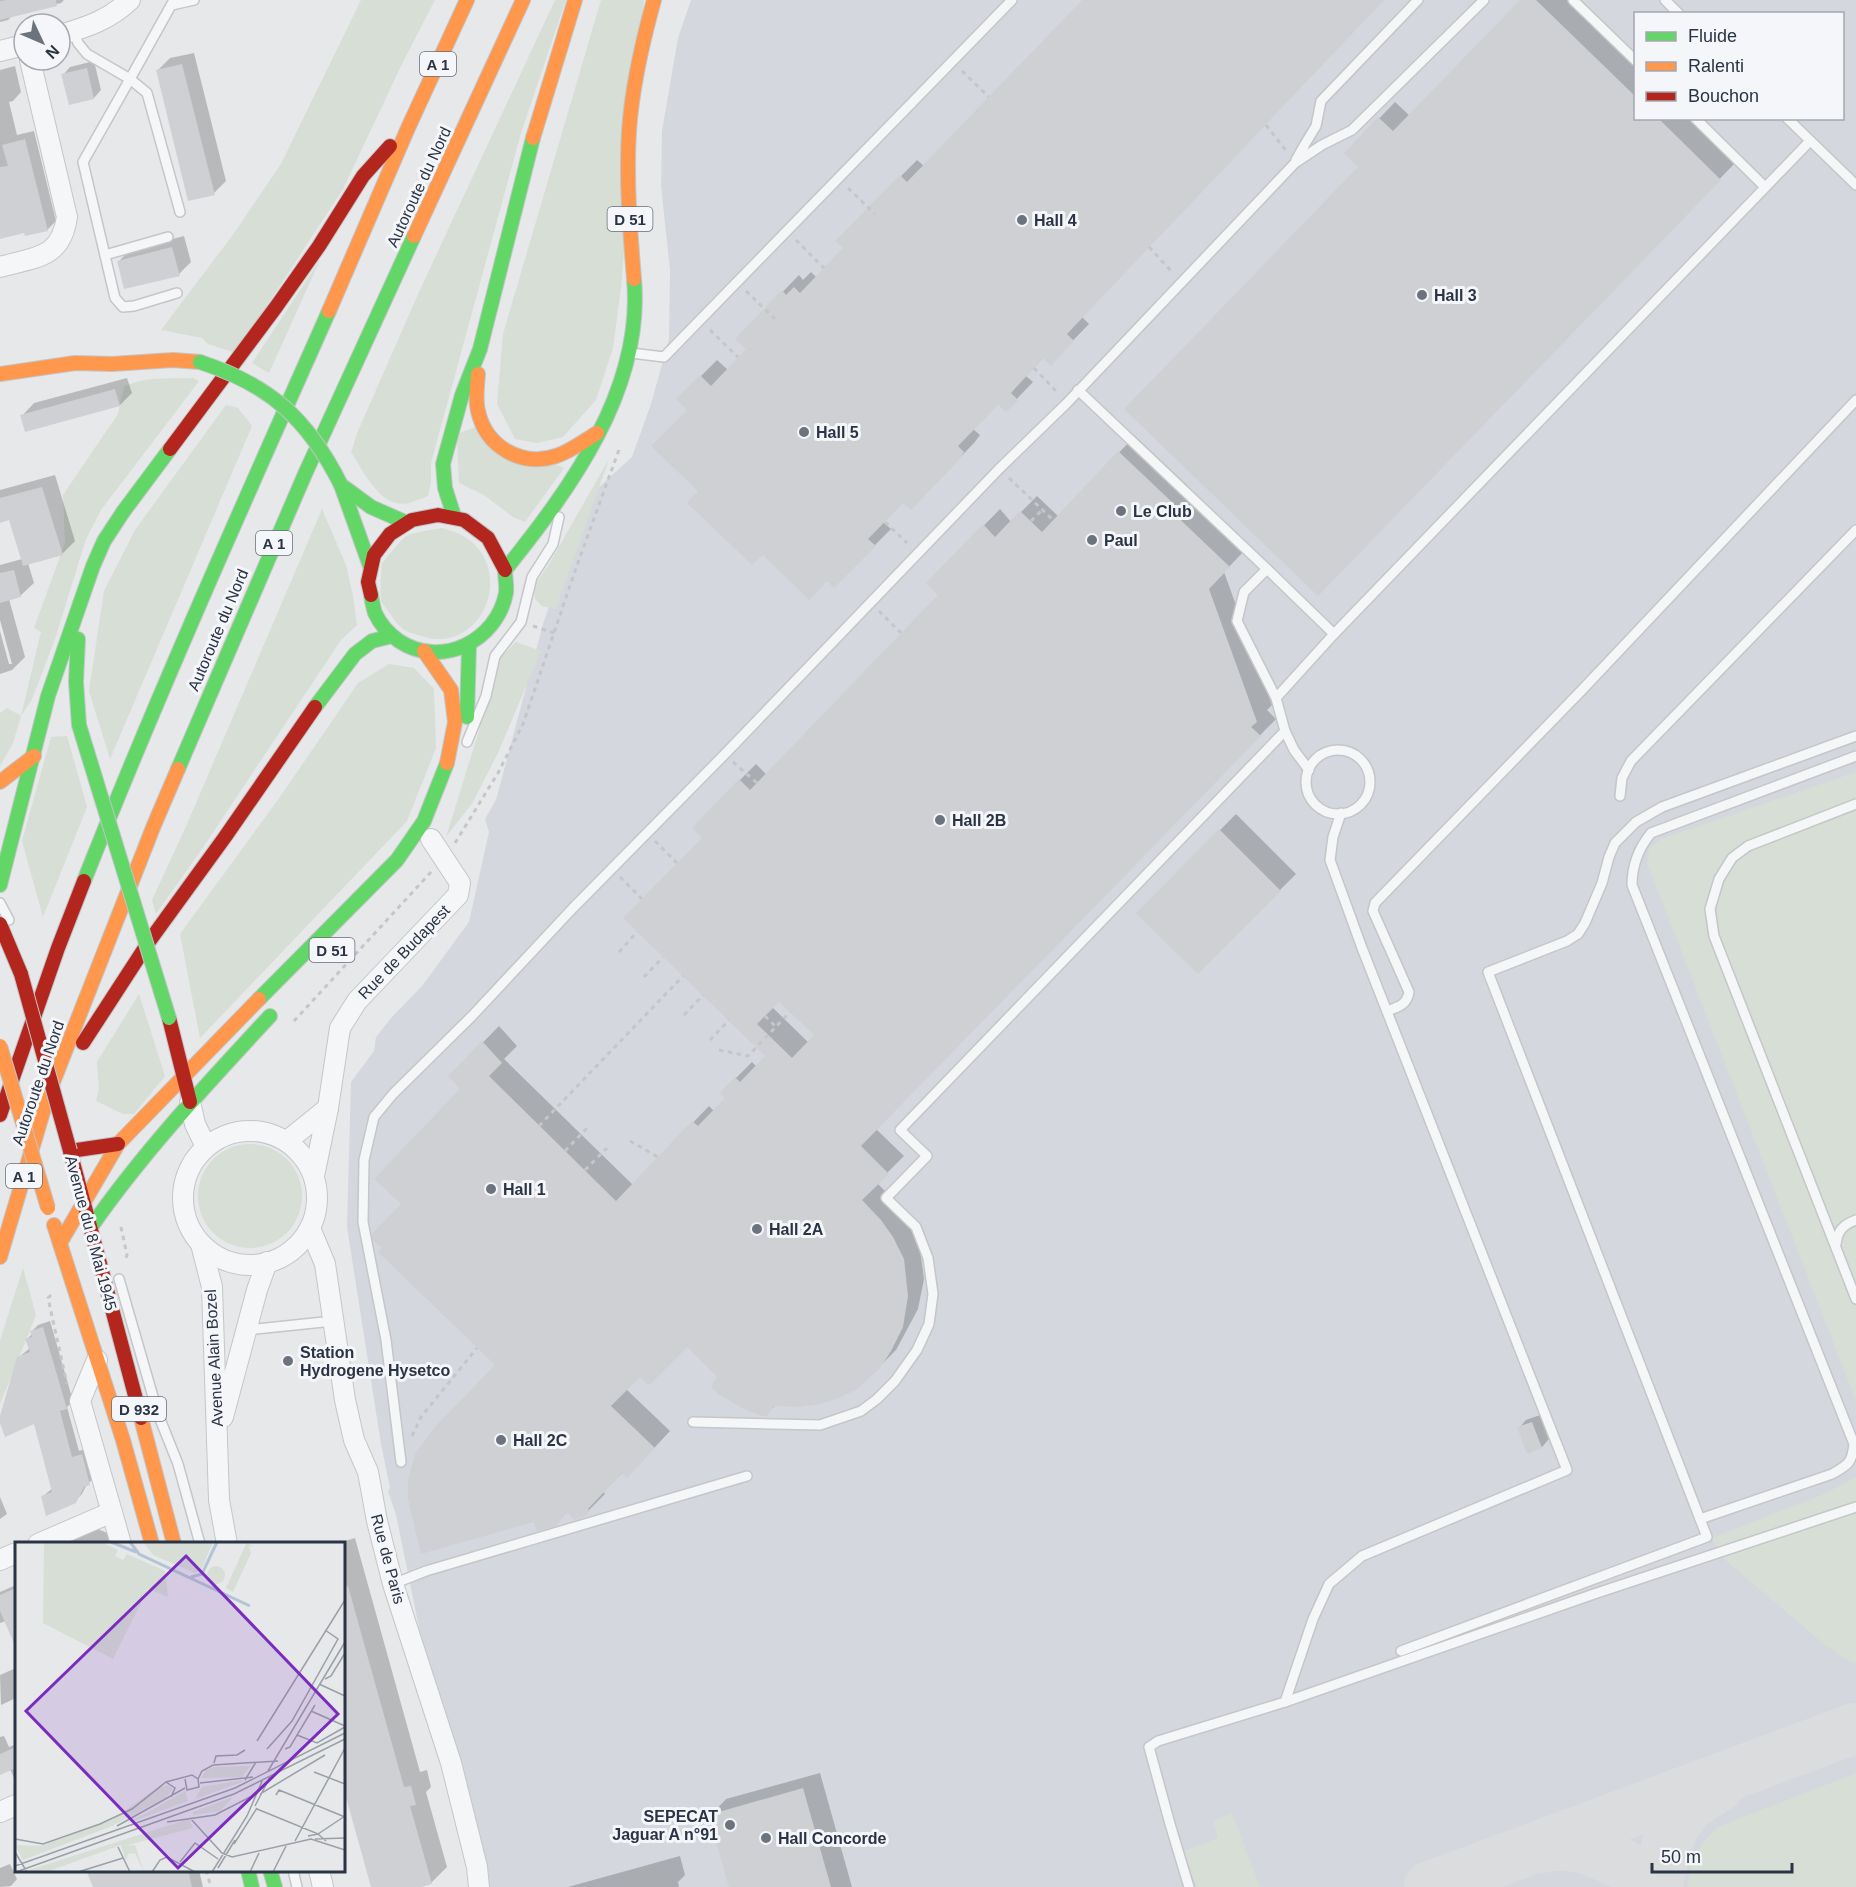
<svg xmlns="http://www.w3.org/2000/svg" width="1856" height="1887" viewBox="0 0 1856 1887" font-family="Helvetica,sans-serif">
<rect width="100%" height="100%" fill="#e6e8ea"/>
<path fill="#d4d7dd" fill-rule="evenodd" d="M691,0H1856V1887H472L396,1515L388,1491L390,1488L381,1444L347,1227L351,1082L374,1051L376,1037L392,1017L422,986L469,922L489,832L485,819L496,800L543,624L587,498L632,457L651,404L669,339L670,270L661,186L662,131L678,38ZM1636,14H1842V118H1636Z"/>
<g fill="#d6ded6">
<path d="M361,0H435L402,64L343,189L236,353L208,344L202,338L161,330L232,236L281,164Z"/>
<path d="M555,0H566L521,133L431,463V482L428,496C422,498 415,501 409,503C381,510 364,472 351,452L358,431L419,292Z"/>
<path d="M601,0H644L621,288L613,348L596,400L563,437L537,443L515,439L497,404L503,334Z"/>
<path d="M320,260L269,373L252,363Z"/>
<path d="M193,378L199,381L101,510L86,539L55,639L32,699L21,716L13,743L0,766V713L7,708L21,716L41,632L34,628L65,543L63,495L118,414L124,387C144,376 170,379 193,378Z"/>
<path d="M226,405L238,408L252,426L110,759L89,691L104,591L135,530Z"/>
<path d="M475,427L564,468L525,522L513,517L484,495L459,483L457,434Z"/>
<path d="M609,459L556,609L542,606L535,599L534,586L548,566Z"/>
<path d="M322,509L346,565L353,596L357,625L341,640L202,849L156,914L152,900L187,824Z"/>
<path d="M442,528C453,531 465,535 474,544C512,581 478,652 425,637C402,630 403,632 389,612C387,609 383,605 381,601C380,596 381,569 382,564C384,560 402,539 406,536C413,532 433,530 442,528Z"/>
<path d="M516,642L541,651L498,753L473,802L446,837L478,734L495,663Z"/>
<path d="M389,664L414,668L434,689L436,748L407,821L200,1038L180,934L280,797L358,683Z"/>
<path d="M67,736L87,807L43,917L22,841L51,737Z"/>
<path d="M1856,772V1401L1647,863L1649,848L1661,839Z"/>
<path d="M139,994L165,1076L134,1114H123L96,1101L99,1089L97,1062Z"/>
<circle cx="250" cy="1196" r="52"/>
<path d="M23,1268L36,1315L0,1404V1341Z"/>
<path d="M1856,1477V1663L1850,1662L1825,1645L1725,1560L1711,1538L1822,1495Z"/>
<path d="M1856,1773V1887H1688C1688,1859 1699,1845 1718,1827Z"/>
<path d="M1232,1813L1260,1887H1197L1183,1851L1218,1838L1213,1821Z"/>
</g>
<g fill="#0003" fill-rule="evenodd">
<path d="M0,0H64L61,3L13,15L8,20L0,22Z"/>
<path d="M1083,0H1383L1082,317L1089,324L1051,363L1044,357L1026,376L1033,382L1006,410L999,403L973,429L980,435L974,443L911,508L904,501L883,522L891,529L834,586L700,491L689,410L678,399L717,360L728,370L748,349L737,339L799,275L803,280L811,272L817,278L845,248L837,241L917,160L924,166Z"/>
<path d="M1522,0H1569L1636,65V118H1691L1736,162L1334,578L1361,167L1346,153L1395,102L1410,116Z"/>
<path d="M194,53L226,181L214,193L158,70L170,58Z"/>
<path d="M94,61L101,90L94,98L63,75L70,67Z"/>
<path d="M15,66L21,92L13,101L9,102L17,135L34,131L56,221L47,230L26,231L0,238V70Z"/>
<path d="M184,236L191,262L179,274L118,262L130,250Z"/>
<path d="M127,378L132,393L120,405L22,416L34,403Z"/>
<path d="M1135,436L1188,486L1183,491L1245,550L1224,572L1272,705L1267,710L1276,719L876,1129L904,1156L877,1183L897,1203L909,1221L919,1243L924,1279L918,1309L896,1350L879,1367L776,1405L766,1414L719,1377L687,1345L640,1375L626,1389L670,1431L643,1460L623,1472L603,1492L605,1494L583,1516L568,1511L555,1524L497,1365L403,1204L463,1089L450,1076L499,1026L517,1046L504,1059L633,1185L709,1106L714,1111L727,1098L736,1078L752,1062L757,1067L767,1056L625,918L704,838L694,828L740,780L756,764L767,775L941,595L928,583L1000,509L1011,522L1037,496L1058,516ZM779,1000L816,1035L809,1043L772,1007Z"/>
<path d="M55,475L75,541L62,554L28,563L34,583L20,596L9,599L25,657L12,670L0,674V631L9,664H12L0,620V565L22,559L10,519L0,522V490Z"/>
<path d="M1236,814L1296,874L1198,972L1138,913Z"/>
<path d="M50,1321L73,1401L67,1407L79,1451L88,1448L96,1477L87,1484L82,1494L75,1501L43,1496L53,1488L19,1357L30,1348L27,1339L32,1334L31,1332L38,1325Z"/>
<path d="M1540,1415L1549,1439L1542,1447L1519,1428L1526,1420Z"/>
<path d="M0,1497L7,1514L0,1519Z"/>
<path d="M96,1528L107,1533L113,1531L117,1544H60Z"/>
<path d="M355,1538L420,1772L427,1770L431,1787L426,1792L447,1867L431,1883L416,1887H372L344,1785V1544H335Z"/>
<path d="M16,1585V1632L12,1634L6,1621L0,1623V1592Z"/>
<path d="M16,1668V1698L1,1705L0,1675Z"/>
<path d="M4,1736L9,1747L16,1744V1777L14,1778L10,1769L0,1774V1737Z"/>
<path d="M820,1773L852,1887H730L710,1816L726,1799Z"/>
<path d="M680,1856L685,1875L678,1882L679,1887H568Z"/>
<path d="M10,1864L17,1879L11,1886L0,1887V1868Z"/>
<path d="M88,1870H199L203,1887H95Z"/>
</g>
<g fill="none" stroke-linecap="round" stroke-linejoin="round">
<g stroke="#dadcde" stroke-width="51">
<path d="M1539,1848C1547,1847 1555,1845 1563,1845C1587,1846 1637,1866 1650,1887"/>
<path d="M1429,1887L1856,1728"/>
<path d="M1658,1887L1657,1882L1672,1828L1691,1804L1719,1786"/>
</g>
</g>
<g fill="#ced0d3" fill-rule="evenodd">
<path d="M7,0H56L57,6L0,20V1Z"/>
<path d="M1082,0H1384L1067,334L1074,341L1051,366L1043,358L1011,393L1018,400L1006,412L998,405L958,446L964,452L958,461L911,510L903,503L868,539L876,546L834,588L827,581L809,600L763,555L752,565L687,503L698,491L651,446L687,410L676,399L700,375L711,386L746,349L735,339L782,290L786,295L794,287L800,293L843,248L835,241L900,175L907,182Z"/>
<path d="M1520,0H1536L1635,96V118H1658L1721,180L1318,596L1124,409L1358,167L1344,153L1378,117L1393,131Z"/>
<path d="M182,64L215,195L188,201L156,70Z"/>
<path d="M87,68L94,99L69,105L61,74Z"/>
<path d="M25,139L48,231L25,236L24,233L0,239V167L8,166L2,145Z"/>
<path d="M172,247L180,276L124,289L117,261Z"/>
<path d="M115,389L120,406L25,432L20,415Z"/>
<path d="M1118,451L1173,503L1168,508L1230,567L1209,589L1257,722L1251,727L1261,736L861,1146L889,1174L862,1200L881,1220L893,1237L904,1259L908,1296L903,1327L891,1351L880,1368L856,1390L836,1399L819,1404L800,1407L774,1406L767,1416H762L742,1408L718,1394L711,1387L717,1377L687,1347L649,1385L640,1377L611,1406L655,1448L627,1478L622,1473L588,1509L590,1511L584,1517L574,1520L567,1512L556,1526L537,1531L534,1522L421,1554L408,1499V1479L416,1452L435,1427L495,1365L378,1252L382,1248L373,1240L372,1234L401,1204L374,1179L460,1089L448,1076L482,1041L502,1063L489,1076L616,1201L692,1121L698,1126L725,1098L720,1093L735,1077L740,1082L765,1056L623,918L702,838L692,828L739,779L750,790L938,595L926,583L983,524L995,537L1020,511L1042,532ZM779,1002L814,1035L792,1058L757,1024Z"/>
<path d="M42,487L63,555L23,566L9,520L0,523V498Z"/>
<path d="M14,570L21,597L0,603V573Z"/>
<path d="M1219,829L1281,891L1198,974L1136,913Z"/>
<path d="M43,1327L67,1409L60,1411L72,1457L82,1454L90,1485L84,1487L76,1503L46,1516L41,1496L52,1492L34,1424L5,1437L0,1423V1416L17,1357L30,1352L25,1339L32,1337L30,1331Z"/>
<path d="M1532,1422L1542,1448L1527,1454L1517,1427Z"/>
<path d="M348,1586L404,1787L411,1786L416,1805L410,1806L432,1884L422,1887H371L344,1790V1587Z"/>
<path d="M16,1588V1648L0,1611V1595Z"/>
<path d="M16,1747V1768L0,1775V1754Z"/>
<path d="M803,1788L831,1887H729L708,1815Z"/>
<path d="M86,1870H188L192,1887H93Z"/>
</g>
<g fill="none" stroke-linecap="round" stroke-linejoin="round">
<defs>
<g id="lane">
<path d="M1573,0L1636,61"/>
<path d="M1665,0L1679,14"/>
<path d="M172,5L194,0"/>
<path d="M74,31L78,43L87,54L130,79L174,0"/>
<path d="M1695,118L1765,187"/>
<path d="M1787,118L1856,185"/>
<path d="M1296,160L1305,144L1316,126L1321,101L1418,0"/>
<path d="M105,255L168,237"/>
<path d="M177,293L134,306L123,307L115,298L83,162L130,79L147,93L180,212"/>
<path d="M631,353L664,357L1012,0"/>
<path d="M1078,390L1267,569L1334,634L1276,698"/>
<path d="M1267,569L1244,592L1237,621L1276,698L1285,731L1294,750L1309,770"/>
<path d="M1334,634L1810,141"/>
<path d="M467,742L486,696L495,656L521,622L532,577L553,544L559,517"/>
<circle cx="1338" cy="782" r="32"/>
<path d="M1620,796L1622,778L1631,761L1856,530"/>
<path d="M1856,804L1748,846L1732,858L1719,879L1710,909L1714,936L1856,1299"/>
<path d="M0,903L9,920"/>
<path d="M1387,1011C1398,1007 1407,1005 1409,992L1373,911L1375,903L1581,691L1856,400"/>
<path d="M1836,1244C1838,1230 1843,1225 1856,1220"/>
<path d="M119,1279L158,1414L178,1464L200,1544"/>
<path d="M246,1330L333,1321"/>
<path d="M693,1422L820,1425L861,1411L877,1399L895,1381L917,1350L929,1324L933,1294L928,1258L916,1227L886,1198L927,1156L900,1130L1285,731"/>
<path d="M401,1462L386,1340L363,1222L364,1160L374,1117L393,1094L472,1016L573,908L725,754L999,469L1067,403L1295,163L1322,145L1352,130L1484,0"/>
<path d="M1700,1519L1832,1474C1848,1465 1852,1463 1854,1444L1632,885C1632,865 1638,849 1651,833L1856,756"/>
<path d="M393,1584L426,1571L747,1476"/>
<path d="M1401,1651L1707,1537L1488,972L1567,941L1578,934L1585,923L1602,883L1609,857L1615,843L1636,822L1662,807L1856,736"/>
<path d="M1285,1702L1594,1594L1856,1507"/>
<path d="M293,1870L297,1887"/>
<path d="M1189,1887L1170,1824L1149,1747L1158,1741L1285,1702L1313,1619L1329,1584L1362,1556L1567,1470L1362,948L1330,860L1333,837L1341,813"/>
</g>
<g id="street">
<path d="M60,35C87,27 109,20 130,0"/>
<path d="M0,51L24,45"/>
<path d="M0,267C35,257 61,259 67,217L30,60"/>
<path d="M190,1102L195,1124L206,1147"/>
<path d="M328,1108L340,1028L357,1001L458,895L460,883L431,839"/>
<circle cx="250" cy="1198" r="67"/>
<path d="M287,1141L328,1108L314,1176"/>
<path d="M310,1228L325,1264L345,1400L354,1440L368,1472L377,1521L393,1584L451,1763L477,1867L479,1887"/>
<path d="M201,1244L212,1287L219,1500L227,1544"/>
<path d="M97,1360L80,1401L121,1544"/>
<path d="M223,1417L257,1290L267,1262"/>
<path d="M38,1544L112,1512"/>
<path d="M0,1560L16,1553"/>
<path d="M0,1812L16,1805"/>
<path d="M319,1870L323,1887"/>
</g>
<g id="fast">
<path d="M341,485L370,566"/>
<path d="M341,485L371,507L405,522"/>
<path d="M454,516L445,488L443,464L462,395L480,349L533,138"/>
<path d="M371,595C372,601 373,607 375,613C380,624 389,634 399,641C441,669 497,641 506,593C507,585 505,578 505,570C570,489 644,389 634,279"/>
<path d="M78,639L76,682L79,725"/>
<path d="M315,707L355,654L372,641L392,636"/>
<path d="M467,717L469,645"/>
<path d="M178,769L305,474L414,236"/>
<path d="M84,881C160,689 245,500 329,311"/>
<path d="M0,885L48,696L93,566L104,541L123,512L170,449"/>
<path d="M259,999L397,860L424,821L447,763"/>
<path d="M91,1227C144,1151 207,1084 270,1016"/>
<path d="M248,1870L252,1887"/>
<path d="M270,1870L275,1887"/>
</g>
<g id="slow">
<path d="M533,138L575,0"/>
<path d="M414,236L523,0"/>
<path d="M634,279C630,230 626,180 629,131C632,87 642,43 654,0"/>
<path d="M329,311L408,128L467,0"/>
<path d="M0,374L75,363L112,364L173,360L200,362"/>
<path d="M478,374C477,386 475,399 478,411C486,447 521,467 556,456C571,451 584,441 597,433"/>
<path d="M424,651L451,690L455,722L447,763"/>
<path d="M0,782L34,756"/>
<path d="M54,1225L123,1440L152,1544"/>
<path d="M60,1243L118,1144L259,999"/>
<path d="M0,1257L48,1095L154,825L178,769"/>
<path d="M141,1418L174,1544"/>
</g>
<g id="jam">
<path d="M170,449L276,307L319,246L363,176L390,146"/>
<path d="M371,595L368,582L374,555L390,534L412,520L438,515L464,520L488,538L505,570"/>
<path d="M0,924L21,974"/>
<path d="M169,1018L190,1102"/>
<path d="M83,1043L148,943L225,837L315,707"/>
<path d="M0,1115L58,948L84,881"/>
<path d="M118,1144L70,1151L141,1418"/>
</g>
</defs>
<use href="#lane" stroke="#c4c6c8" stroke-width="12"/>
<use href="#street" stroke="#c4c6c8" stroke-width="22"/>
<use href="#fast" stroke="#c2c5c8" stroke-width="16"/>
<use href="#slow" stroke="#c2c5c8" stroke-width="16"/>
<use href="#jam" stroke="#c2c5c8" stroke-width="16"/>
<g stroke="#c5c6ca" stroke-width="3" stroke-dasharray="4.5 4.5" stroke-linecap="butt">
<path d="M962,71L989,97"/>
<path d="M1266,125L1287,152"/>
<path d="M848,188L875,214"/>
<path d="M796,240L824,268"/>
<path d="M1149,247L1172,272"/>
<path d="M746,291L775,319"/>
<path d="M710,330L738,357"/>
<path d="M1034,368L1057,392"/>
<path d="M1009,478L1053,520"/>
<path d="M1031,521L1042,510"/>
<path d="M885,522L907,543"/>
<path d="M879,611L901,633"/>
<path d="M533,626L554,633"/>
<path d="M733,762L757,783"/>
<path d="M655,841L677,863"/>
<path d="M455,843L498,773L523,724L576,568L620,447"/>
<path d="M620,877L642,899"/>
<path d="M619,952L637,932"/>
<path d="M644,977L663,957"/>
<path d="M684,1015L703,995"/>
<path d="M765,1016L776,1027"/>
<path d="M294,1021L432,871"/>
<path d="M710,1040L729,1020"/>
<path d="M719,1050L748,1056L790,1012"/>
<path d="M539,1126L683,976"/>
<path d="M630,1141L658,1157"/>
<path d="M565,1151L587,1128"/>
<path d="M585,1170L607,1148"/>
<path d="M121,1227L127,1255L125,1261"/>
<path d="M51,1295L48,1298L67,1384"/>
<path d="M412,1436L421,1417L477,1348"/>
<path d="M206,1870L211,1887"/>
</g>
<use href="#lane" stroke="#f5f6f7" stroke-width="9"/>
<use href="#street" stroke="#f5f6f7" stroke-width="20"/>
<use href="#fast" stroke="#63d668" stroke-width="14"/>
<use href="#slow" stroke="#ff974d" stroke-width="14"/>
<use href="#jam" stroke="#b3261e" stroke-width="14"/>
<defs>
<g id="fast-bridge">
<path d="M200,362C270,385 308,419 341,485"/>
<path d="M79,725L169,1018"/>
</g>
<path id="slow-bridge" d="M0,1046L48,1208"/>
<path id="jam-bridge" d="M21,974L70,1151"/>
</defs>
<use href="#fast-bridge" stroke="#c2c5c8" stroke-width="16" stroke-linecap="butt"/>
<use href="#slow-bridge" stroke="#c2c5c8" stroke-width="16" stroke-linecap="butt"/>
<use href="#jam-bridge" stroke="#c2c5c8" stroke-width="16" stroke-linecap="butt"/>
<use href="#fast-bridge" stroke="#63d668" stroke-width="14"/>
<use href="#slow-bridge" stroke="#ff974d" stroke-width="14"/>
<use href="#jam-bridge" stroke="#b3261e" stroke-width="14"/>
</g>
<g fill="#6c737f" stroke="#f4f6f9" stroke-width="2">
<circle cx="1022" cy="220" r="6"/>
<circle cx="1422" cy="295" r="6"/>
<circle cx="804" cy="432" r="6"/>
<circle cx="1121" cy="511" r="6"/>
<circle cx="1092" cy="540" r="6"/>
<circle cx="940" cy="820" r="6"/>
<circle cx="491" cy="1189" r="6"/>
<circle cx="757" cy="1229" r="6"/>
<circle cx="288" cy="1361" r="6"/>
<circle cx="501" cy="1440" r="6"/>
<circle cx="730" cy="1825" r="6"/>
<circle cx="766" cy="1838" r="6"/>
</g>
<g text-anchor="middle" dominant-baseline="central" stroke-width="6" stroke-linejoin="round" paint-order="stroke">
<g fill="#f4f6f9" stroke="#676e7b" stroke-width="1.5">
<rect x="420" y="52" width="36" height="24" rx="4.5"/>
<rect x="607.5" y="207" width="45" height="24" rx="4.5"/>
<rect x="256" y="531" width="36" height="24" rx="4.5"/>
<rect x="309.5" y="938" width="45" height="24" rx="4.5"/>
<rect x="6" y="1164" width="36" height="24" rx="4.5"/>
<rect x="112" y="1397" width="54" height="24" rx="4.5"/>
</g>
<g font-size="15" font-weight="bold" fill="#2b3445">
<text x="438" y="64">A 1</text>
<text x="630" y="219">D 51</text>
<text x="274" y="543">A 1</text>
<text x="332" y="950">D 51</text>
<text x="24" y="1176">A 1</text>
<text x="139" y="1409">D 932</text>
</g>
<g font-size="16" fill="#2b3445" stroke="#f4f6f9">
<text transform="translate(419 187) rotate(-65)">Autoroute du Nord</text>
<text transform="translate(218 630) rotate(-67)">Autoroute du Nord</text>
<text transform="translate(404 952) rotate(-46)">Rue de Budapest</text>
<text transform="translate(38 1083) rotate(-71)">Autoroute du Nord</text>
<text transform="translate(91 1233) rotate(75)">Avenue du 8 Mai 1945</text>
<text transform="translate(214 1358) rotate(-93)">Avenue Alain Bozel</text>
<text transform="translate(388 1559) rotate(75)">Rue de Paris</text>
</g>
<g font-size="16" font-weight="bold" fill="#2b3445" stroke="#f4f6f9" text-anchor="start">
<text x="1034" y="220">Hall 4</text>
<text x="1434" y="295">Hall 3</text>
<text x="816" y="432">Hall 5</text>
<text x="1133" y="511">Le Club</text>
<text x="1104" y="540">Paul</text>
<text x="952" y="820">Hall 2B</text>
<text x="503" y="1189">Hall 1</text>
<text x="769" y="1229">Hall 2A</text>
<text x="300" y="1352">Station<tspan x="300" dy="18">Hydrogene Hysetco</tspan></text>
<text x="513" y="1440">Hall 2C</text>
<text x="718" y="1816" text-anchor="end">SEPECAT<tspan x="718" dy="18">Jaguar A n°91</tspan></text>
<text x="778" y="1838">Hall Concorde</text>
</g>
</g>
<g transform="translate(15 1542)">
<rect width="330" height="330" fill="#e6e8ea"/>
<path d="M24,0H86L103,8L100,14L108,18L112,12L150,29L153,55L133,47L98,117L28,81L29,2ZM128,0H198L186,28L180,31L138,13ZM232,0L238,5L234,4L236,11L218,50L211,46ZM192 33a9 9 0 1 1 18 0a9 9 0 1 1-18 0ZM235,224L227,235L186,236L191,228L199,225ZM228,238L227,240L180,257L187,245ZM154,243L158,247L150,256L97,284L8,318L0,303L26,304L97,278L142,246ZM170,249L173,259L107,283L132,271ZM218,255L205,269L178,273V270ZM174,277L178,286L109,304L120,303L129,330L120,311L113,312L111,318L106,303L31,330L14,328Z" fill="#d6ded6"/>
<path fill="none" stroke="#b4c4d5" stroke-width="3" d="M96,0L121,10M115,0L124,12L235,64M176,35L187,32L202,0"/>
<path fill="none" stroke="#9ba0a8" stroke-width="1.5" d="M310,137L316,134L330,111M304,142L330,154M296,169L330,184M282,193L302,201L330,185M242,199L330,58M252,207L277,179L323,97L310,88M270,207L275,205L300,163M199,221L201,214L222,213L230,208M253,229L330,100M299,230L330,242M183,237L187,229L198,223L263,219M230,238L241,220M151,240L160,246L156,255M185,241L238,235M245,252L310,213M261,253L264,248L330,275M240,264L255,235M242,267L303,292L330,274M175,276L207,311L217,315L296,297L330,308M152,280L200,273L239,253M102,284L170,246M293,294L303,292L311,299M0,297L28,302L85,282L117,267L151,240L177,233L183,237L184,245L172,248L170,237M300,297L330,296M280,299L330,206M219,302L242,266M103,305L115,330M0,310L12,330M165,320L180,301L203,317M0,324L220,246L330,191M203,326L220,298M1,330L219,252L330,197M63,330L108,316M137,330L145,318L152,315L180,330M197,330L232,274L248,237M235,330L244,311M258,330L272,302"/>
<path fill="#7b2cbf" fill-opacity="0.15" stroke="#7b2cbf" stroke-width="3" d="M171,14L323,172L163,326L11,169Z"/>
<rect width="330" height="330" fill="none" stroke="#2b3445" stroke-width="3"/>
</g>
<rect x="1634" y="12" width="210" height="108" fill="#f4f6f9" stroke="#a4a8b1" stroke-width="1.5"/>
<rect x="1646" y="32" width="30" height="9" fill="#63d668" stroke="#a4a8b1" stroke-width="1.5"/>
<text x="1688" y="42" font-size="18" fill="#2b3445">Fluide</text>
<rect x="1646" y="62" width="30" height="9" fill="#ff974d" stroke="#a4a8b1" stroke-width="1.5"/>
<text x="1688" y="72" font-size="18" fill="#2b3445">Ralenti</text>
<rect x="1646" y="92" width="30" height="9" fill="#b3261e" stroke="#a4a8b1" stroke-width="1.5"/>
<text x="1688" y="102" font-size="18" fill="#2b3445">Bouchon</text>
<g transform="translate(42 42) rotate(134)"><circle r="28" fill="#f4f6f9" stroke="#a4a8b1" stroke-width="1.5"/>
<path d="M0-4.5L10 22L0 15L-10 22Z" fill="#6c737f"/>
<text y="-9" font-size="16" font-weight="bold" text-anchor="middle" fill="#2b3445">N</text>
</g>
<path d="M1652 1863v9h140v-9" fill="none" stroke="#2b3445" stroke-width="3"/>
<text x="1661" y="1863" font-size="18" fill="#2b3445" stroke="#f4f6f9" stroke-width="4.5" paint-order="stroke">50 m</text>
</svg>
